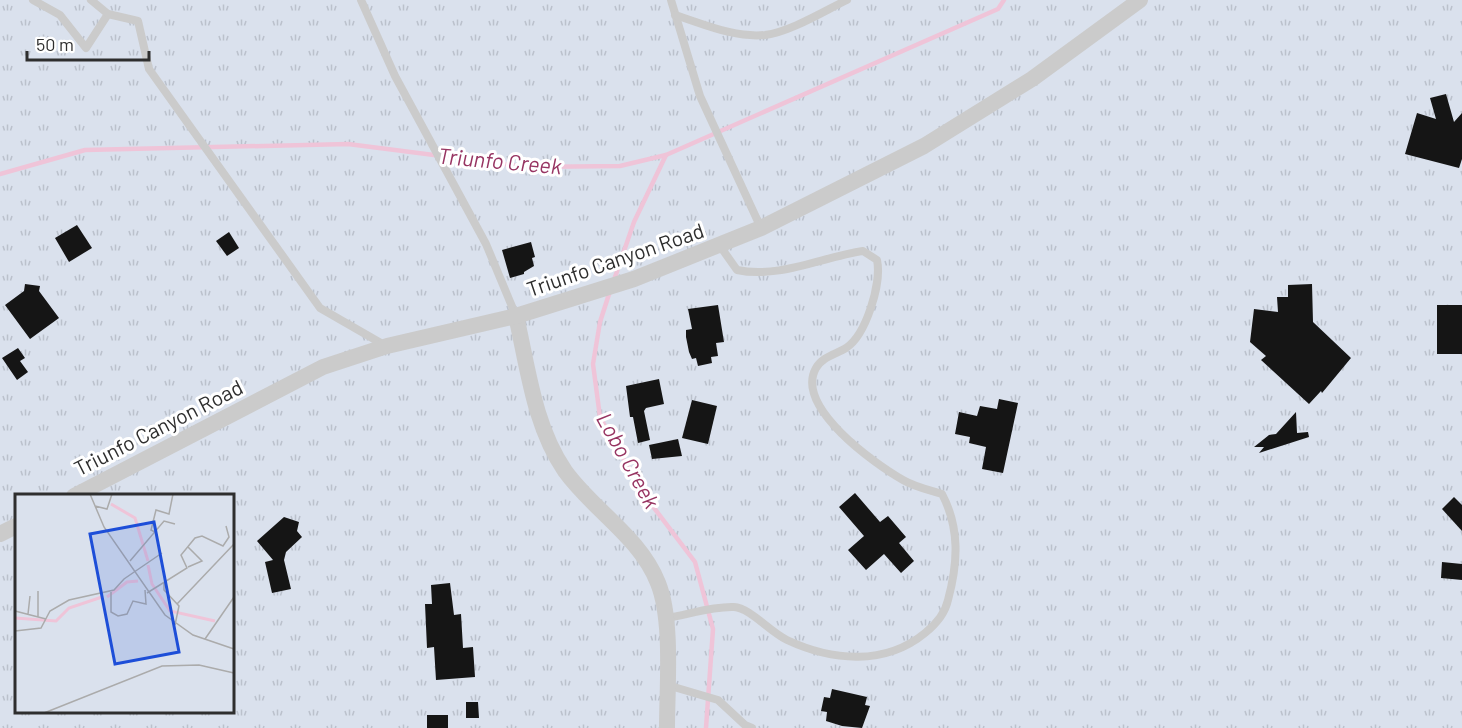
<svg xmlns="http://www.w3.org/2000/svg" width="1462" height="728" viewBox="0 0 1462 728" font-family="Barlow,sans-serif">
<defs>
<pattern id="grass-tufts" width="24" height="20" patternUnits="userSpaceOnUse" patternTransform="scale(1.5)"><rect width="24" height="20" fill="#dae1ed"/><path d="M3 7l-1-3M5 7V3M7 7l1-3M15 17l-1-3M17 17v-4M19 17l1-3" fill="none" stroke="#bbc1cc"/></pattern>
</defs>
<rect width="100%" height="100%" fill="#fff"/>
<path fill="url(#grass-tufts)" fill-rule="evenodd" d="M0,0H1462V728H0ZM16,496H232V712H16Z"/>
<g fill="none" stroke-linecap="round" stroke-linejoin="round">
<g stroke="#efc4d8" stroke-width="4.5">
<path d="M0,174L85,150L348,144L527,167L620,166L666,155L998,9L1004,0"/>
<path d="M614,280L634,222L666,155"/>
<path d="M610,291L600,322L593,364L600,417L642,492L695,562L713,629L706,728"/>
</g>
</g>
<g fill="#151515">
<path d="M1446,94L1454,122L1462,113V159L1459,168L1405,154L1417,113L1436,119L1430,98Z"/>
<path d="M77,225L92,248L69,262L55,238Z"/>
<path d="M229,232L239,248L227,256L216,241Z"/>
<path d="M531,242L535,257L532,258L534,266L524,272V274L510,278L502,250Z"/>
<path d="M25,284L40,286L39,291L59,318L30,339L5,305L24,291Z"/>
<path d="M1312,284L1313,322L1351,358L1322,393L1321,391L1309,404L1261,360L1266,356L1250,342L1254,309L1278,312L1277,297H1288V285Z"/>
<path d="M718,305L724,342L716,343L718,356L711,357L712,363L698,366L696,358L692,359L689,352L686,337V330L692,329L688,309Z"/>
<rect x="1437" y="305" width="25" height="49"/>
<path d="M18,348L25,358L20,361L28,372L17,380L2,358Z"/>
<path d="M659,379L664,404L646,408L644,411L650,440L638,443L633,417H630L626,386Z"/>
<path d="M999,399L1018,403L1003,473L982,469L986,447L969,443L970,437L955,434L959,412L977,416L980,406L997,409Z"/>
<path d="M692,400L717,406L708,444L682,438Z"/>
<path d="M1296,412L1297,433L1308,432L1309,437L1259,453L1264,447H1254L1269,435L1276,434Z"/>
<path d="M678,439L682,456L652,459L649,445Z"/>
<path d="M855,493L880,522L888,516L906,537L899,543L914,561L901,573L884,554L866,570L848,550L864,536L839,507Z"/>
<path d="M1454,497L1462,505V531L1442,509Z"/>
<path d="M284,517L299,522L297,531L302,537L286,552L284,560L291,589L272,593L265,562L273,560L257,541Z"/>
<path d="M1442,562L1462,564V580L1441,578Z"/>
<path d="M450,583L454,615L461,614L463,648L473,647L475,677L436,680L434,647L427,648L425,604H432L431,585Z"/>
<path d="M832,689L867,697L865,705L870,706L862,728L842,726L826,721L827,712L821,711L824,697L830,698Z"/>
<path d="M466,702H478L479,718H466Z"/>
<rect x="427" y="715" width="21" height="13"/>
</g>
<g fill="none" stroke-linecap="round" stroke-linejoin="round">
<g stroke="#cbcbcb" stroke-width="8">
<path d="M33,0L60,15L86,48L108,14"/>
<path d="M91,0L108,14L138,21L149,69L320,308L386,346"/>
<path d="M361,0L395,76L486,244L516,316"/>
<path d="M671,0L700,96L761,228"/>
<path d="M675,15C704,24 734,38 765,35C790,32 824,11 847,0"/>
<path d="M666,618C687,615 712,606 734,607C750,608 770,632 787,640C832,661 885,666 925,633C935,625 945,614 948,600C958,563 960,528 942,494C929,490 915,487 903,480C875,464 794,407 816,368C822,357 836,354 846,348C866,335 882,283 877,260L863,251C822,257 779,279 737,270L720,246"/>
<path d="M667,685L718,700L745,725L752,728"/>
</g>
<g stroke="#cbcbcb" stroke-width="16">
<path d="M516,316C528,368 534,426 565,471C593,510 640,537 658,583C673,620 667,687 667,728"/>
<path d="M74,496L323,367L387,346L516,316L634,279L761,228L924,146L1032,79L1140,0"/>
<path d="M0,534L16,526"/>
</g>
</g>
<g text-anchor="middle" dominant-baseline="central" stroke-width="6" stroke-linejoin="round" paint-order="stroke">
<g font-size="21" fill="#2e2e2e" stroke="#fff">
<text transform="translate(615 259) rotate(-19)">Triunfo Canyon Road</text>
<text transform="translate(158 427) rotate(-27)">Triunfo Canyon Road</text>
</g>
<g font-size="22" font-style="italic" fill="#973462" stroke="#fff">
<text transform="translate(500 160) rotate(5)">Triunfo Creek</text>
<text transform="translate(629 460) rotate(61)">Lobo Creek</text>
</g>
</g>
<g transform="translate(15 494)">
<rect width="219" height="219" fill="#fff"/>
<path d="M0,0H219V219H0Z" fill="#dae1ed"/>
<path fill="none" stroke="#efc4d8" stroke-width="3" d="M96,10L120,24L133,67M133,71L137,90L155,117L200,127M92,103L112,88L123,87M0,124L41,127L54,114L87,103"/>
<path fill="none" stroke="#ababab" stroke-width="1.5" d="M75,0L89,33L150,121L178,141L219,155M80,12L92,15L97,0M140,38L136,36L141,16L154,20L158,0M115,67L149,27L160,30M173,73L187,67L173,53M149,88V96L164,112L160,131M23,97V123M96,98V118L103,122L112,120L118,107L131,110L130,96M132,99L172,74L166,61L180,44L187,42L208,52L214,43L211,32M162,110L219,50M0,117L31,125M13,120L15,102M0,137L26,134L35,117L54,106L99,96L109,85L147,59M190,145L219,103M29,219L147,172L184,171L219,179"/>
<path fill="#1d4ed8" fill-opacity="0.15" stroke="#1d4ed8" stroke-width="3" d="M139,28L164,158L100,170L75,40Z"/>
<rect width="219" height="219" fill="none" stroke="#2e2e2e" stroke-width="3"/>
</g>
<path d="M27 51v9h122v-9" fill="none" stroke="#2e2e2e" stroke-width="3"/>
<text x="36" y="51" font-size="18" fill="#2e2e2e" stroke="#ffffff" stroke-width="4.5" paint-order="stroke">50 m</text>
</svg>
